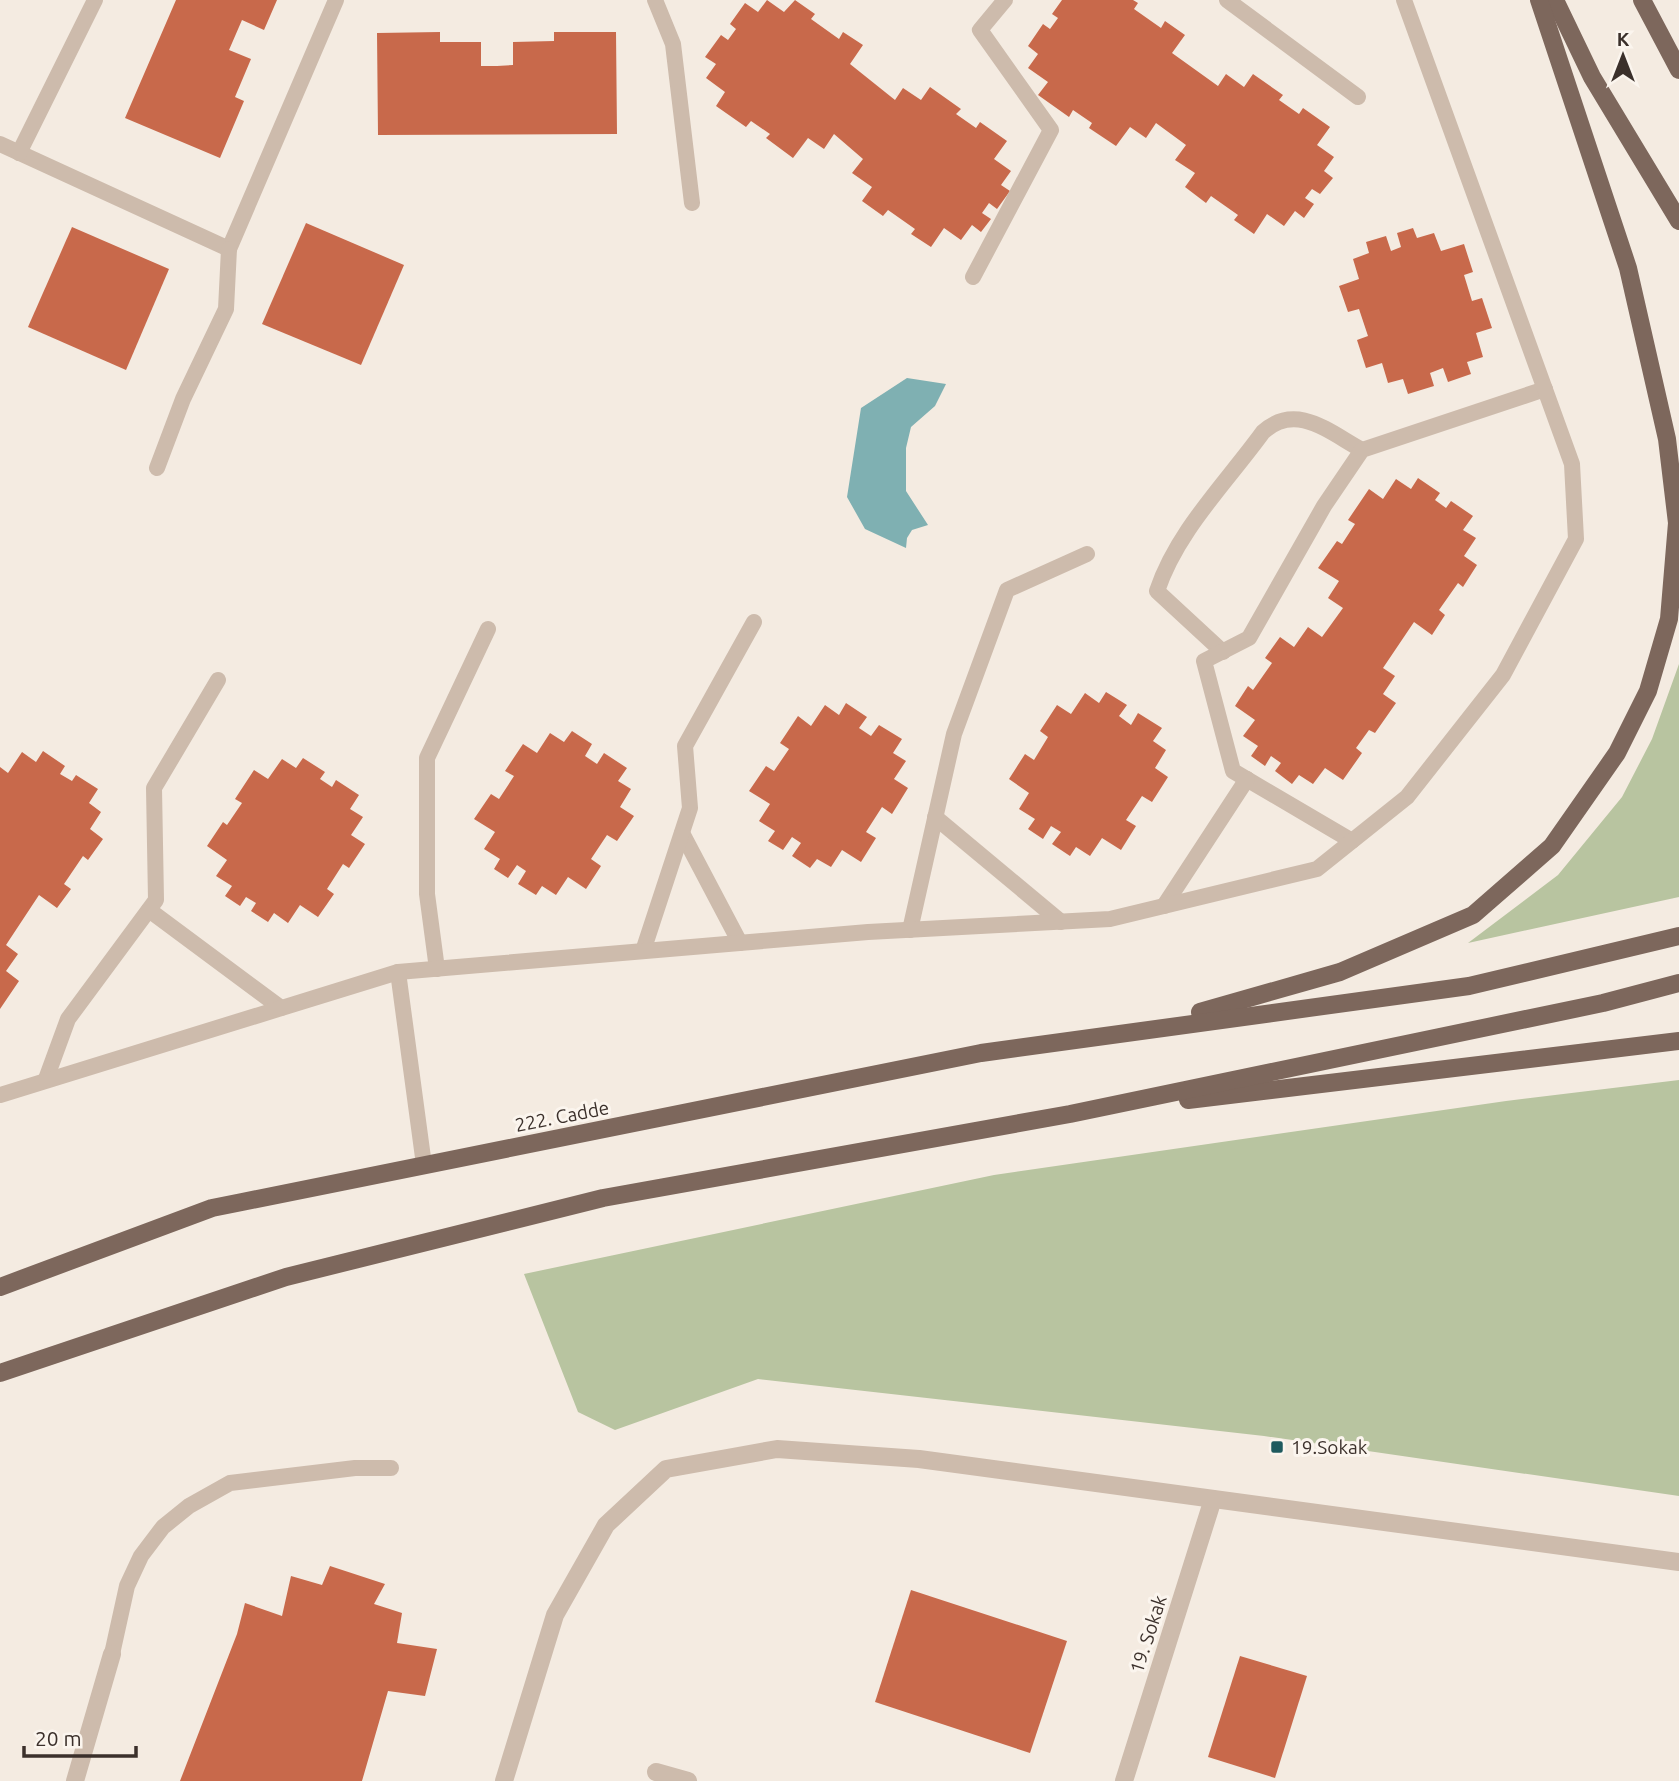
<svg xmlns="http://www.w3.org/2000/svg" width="1679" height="1781" viewBox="0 0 1679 1781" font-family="Ubuntu,sans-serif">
<rect width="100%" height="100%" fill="#f4ebe1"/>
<g fill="#b8c4a0">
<path d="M1679,664V897L1468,943L1558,875L1622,797L1652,739Z"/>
<path d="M1679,1080V1496L1264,1436L758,1379L615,1430L578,1412L524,1274L994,1175L1506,1101Z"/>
</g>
<path fill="#7fb0b2" d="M907,378L946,384L935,406L911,427L906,448V491L928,525L912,530L907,538L906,548L865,529L847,497L861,408Z"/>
<g fill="#c8694b">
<path d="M176,0H277L264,30L242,20L229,50L251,59L235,97L244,101L220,158L125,118Z"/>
<path d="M767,0L784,12L795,0L815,14L811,19L839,39L843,32L863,45L850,64L895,100L903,88L921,100L930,87L961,109L956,114L976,128L980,122L1007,141L994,159L1011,171L1001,185L1010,191L997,209L989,203L982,213L991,219L981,232L972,225L961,240L944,228L931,247L911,234L915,229L888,210L883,216L862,201L872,187L852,173L863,159L834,134L824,149L808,138L793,158L766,138L770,134L751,121L746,127L716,106L725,92L706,78L716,64L705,57L721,35L728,40L736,29L730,24L745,3L758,12Z"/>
<path d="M1062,0H1133L1138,3L1134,9L1161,28L1165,21L1185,35L1172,53L1218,86L1226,74L1244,87L1253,74L1283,95L1279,100L1299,114L1303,108L1330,127L1317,145L1334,157L1324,171L1333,178L1320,194L1312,189L1305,198L1314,204L1304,218L1295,211L1284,226L1267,214L1254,234L1234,220L1238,215L1211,196L1206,203L1185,187L1195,173L1175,160L1186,145L1156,123L1146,138L1130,127L1116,146L1089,128L1092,123L1073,110L1069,117L1038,95L1048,82L1028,68L1038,54L1028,46L1043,24L1050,29L1058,18L1052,14Z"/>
<path d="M440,32V42H481V66H497L513,65V42L554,41V32H616L617,134L378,135L377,33Z"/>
<path d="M306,223L404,265L361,365L262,324Z"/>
<path d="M72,227L169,269L126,370L28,327Z"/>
<path d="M1413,228L1417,238L1434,233L1441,251L1464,244L1473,272L1464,275L1472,301L1482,298L1492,328L1476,333L1483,357L1467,362L1471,374L1448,382L1443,368L1430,373L1434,386L1408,394L1403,379L1388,383L1382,363L1366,368L1357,340L1368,336L1359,309L1348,312L1339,286L1359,279L1353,259L1369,253L1366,242L1386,236L1391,251L1401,247L1397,233Z"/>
<path d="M1418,478L1440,493L1435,500L1446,508L1451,501L1473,516L1463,530L1476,538L1464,556L1477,565L1463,587L1458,583L1439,610L1445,615L1432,635L1414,622L1383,668L1395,676L1383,694L1396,703L1375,733L1369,730L1356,748L1362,753L1343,780L1325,768L1313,784L1299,775L1292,784L1275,771L1281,763L1271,756L1265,766L1251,756L1258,746L1243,736L1255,720L1235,706L1248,686L1253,690L1272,663L1265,658L1280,637L1294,647L1308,627L1322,637L1343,608L1328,598L1339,581L1318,568L1337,541L1342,544L1355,524L1348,520L1369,489L1383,499L1396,479L1411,489Z"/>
<path d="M1106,692L1127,705L1119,716L1131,725L1138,713L1162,728L1153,741L1166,750L1155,768L1168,777L1152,802L1142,796L1126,820L1136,826L1121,850L1102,838L1090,856L1076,847L1070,856L1052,844L1061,832L1051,826L1043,839L1028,829L1035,819L1019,809L1029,793L1009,779L1025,754L1034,760L1048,737L1040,731L1057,705L1071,714L1085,693L1099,703Z"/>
<path d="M846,703L867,717L859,728L871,736L879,725L902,739L893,753L906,761L894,779L908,788L892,814L882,807L866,832L876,838L861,862L842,850L831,867L817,859L810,868L792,856L801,843L792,837L783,850L768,841L775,831L759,821L770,804L749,791L766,766L774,771L789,749L780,743L798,716L811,726L825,705L839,715Z"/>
<path d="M572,731L592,744L585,756L597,764L604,753L627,768L618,781L631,789L620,807L634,816L617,841L607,835L591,859L601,866L586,889L568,877L556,895L542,886L536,895L518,884L526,871L517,865L508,878L494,869L500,859L484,849L495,832L474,819L491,794L499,799L514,776L505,771L523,744L537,753L550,733L564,742Z"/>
<path d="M43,751L65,766L60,774L72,781L76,775L98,789L89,803L101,812L90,829L103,839L88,860L83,856L64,884L71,889L57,908L39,895L6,945L18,954L6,971L19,981L0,1009V767L8,773L22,752L36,762Z"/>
<path d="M303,758L325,772L320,779L332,787L336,780L359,795L350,809L363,817L351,835L365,844L349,868L343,864L327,889L334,894L318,917L300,905L288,923L274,913L268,922L251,911L256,903L246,897L240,906L225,896L232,886L216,876L227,860L207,846L223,822L227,825L242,803L235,799L254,770L268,779L282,759L296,768Z"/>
<path d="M330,1566L385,1584L374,1604L402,1613L397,1643L437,1649L425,1696L388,1691L362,1781H180L237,1634L245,1603L282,1616L291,1576L322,1585Z"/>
<path d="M911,1590L1067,1641L1030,1753L875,1702Z"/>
<path d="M1240,1656L1307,1676L1275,1778L1208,1757Z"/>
</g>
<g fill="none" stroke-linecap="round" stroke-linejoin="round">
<g stroke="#cdbbac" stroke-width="16">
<path d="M655,0L673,44L692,203"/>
<path d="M1227,0L1358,97"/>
<path d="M0,144L229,249L336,0"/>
<path d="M19,153L95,0"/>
<path d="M973,277L1051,130L980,30L1005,0"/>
<path d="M157,468L183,399L226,309L229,249"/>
<path d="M1223,652L1157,591C1177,531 1226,483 1263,432C1296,402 1329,432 1362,450"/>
<path d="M935,817L1061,922"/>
<path d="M682,833L740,943"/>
<path d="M1352,841L1233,771L1204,661L1249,638L1324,506L1362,450L1545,389"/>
<path d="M1164,906L1247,779"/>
<path d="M149,910L281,1008"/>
<path d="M910,930L954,734L1007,590L1087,554"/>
<path d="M643,951L690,808L685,746L754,622"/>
<path d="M437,969L427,894V758L488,629"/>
<path d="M398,972L424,1165"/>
<path d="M46,1079L68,1019L156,900L154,788L218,680"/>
<path d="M0,1095L398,972L868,932L1110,919L1317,869L1407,797L1503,675L1576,539L1572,464L1404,0"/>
<path d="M112,1654L127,1586L141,1556L163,1527L189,1506L230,1483L355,1468H391"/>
</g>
<g stroke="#cdbbac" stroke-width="18">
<path d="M656,1772L688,1781"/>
<path d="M75,1781L112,1654"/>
<path d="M1124,1781L1213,1499"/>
</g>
<path stroke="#cdbbac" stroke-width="18" d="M504,1781L555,1615L606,1525L666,1469L777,1449L919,1459L1679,1562"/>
<g stroke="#7d675c" stroke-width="18">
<path d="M1555,0L1592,77L1679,221"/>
<path d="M1642,0L1679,70"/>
<path d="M1200,1012L1340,972L1473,915L1552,846L1617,753L1648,691L1669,619L1677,523L1667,439L1628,268L1539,0"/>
<path d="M1188,1100L1679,1041"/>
<path d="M0,1287L212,1208L242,1202L981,1053L1469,986L1679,936"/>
<path d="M0,1373L286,1277L603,1198L1070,1114L1603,1003L1679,983"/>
</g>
</g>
<rect fill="#1f5a5e" stroke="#fbf5ee" stroke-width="2.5" x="1270" y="1440" width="14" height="14" rx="3.5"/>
<g text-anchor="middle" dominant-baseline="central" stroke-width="6" stroke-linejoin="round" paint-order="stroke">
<g font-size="19" fill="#3b302b" stroke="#fbf5ee">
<text transform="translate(562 1116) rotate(-11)">222. Cadde</text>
<text transform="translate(1148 1634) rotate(-72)">19. Sokak</text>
</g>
<g font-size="19" fill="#3b302b" stroke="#fbf5ee" text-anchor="start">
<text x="1291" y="1447">19.Sokak</text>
</g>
</g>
<g transform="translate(1623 56)" stroke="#fbf5ee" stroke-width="5" paint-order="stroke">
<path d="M0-5L12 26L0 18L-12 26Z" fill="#3b302b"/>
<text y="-10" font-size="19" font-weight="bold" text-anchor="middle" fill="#3b302b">K</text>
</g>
<path d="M24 1746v10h112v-10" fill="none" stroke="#3b302b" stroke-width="3.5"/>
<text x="35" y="1746" font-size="21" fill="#3b302b" stroke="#fbf5ee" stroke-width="5" paint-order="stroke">20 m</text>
</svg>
